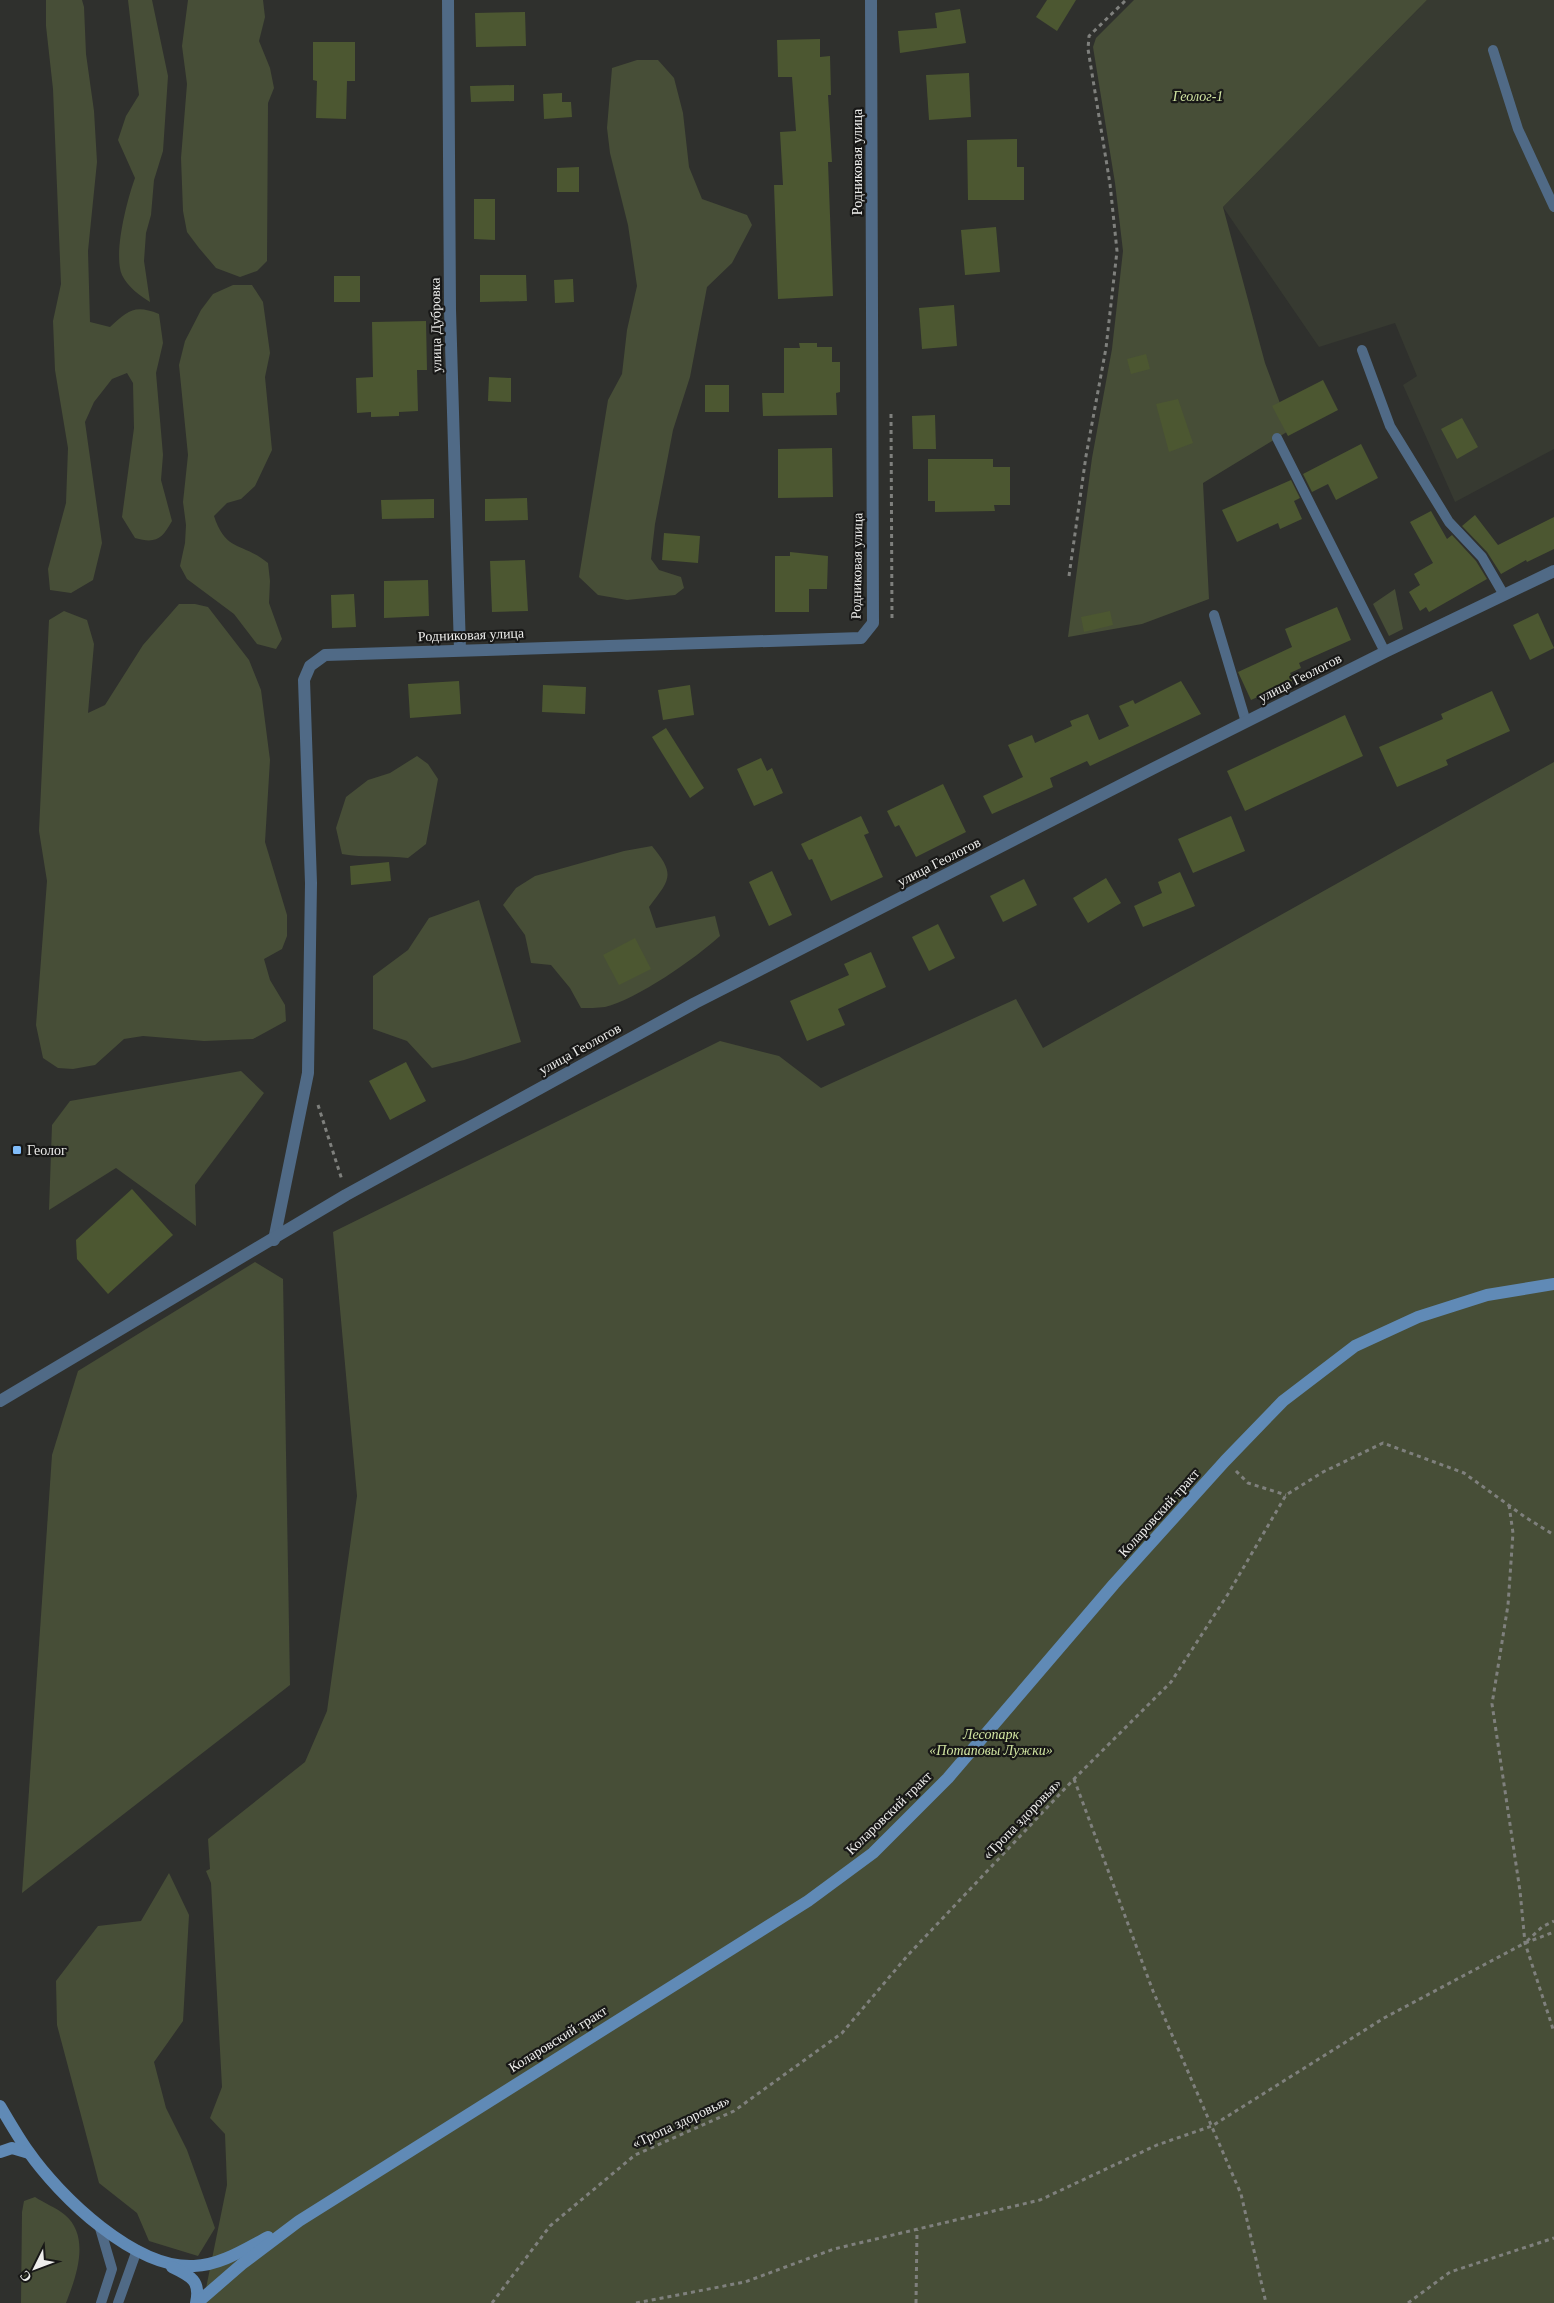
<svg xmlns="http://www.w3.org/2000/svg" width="1554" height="2303" viewBox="0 0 1554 2303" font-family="'Times New Roman',serif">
<rect width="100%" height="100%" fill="#2f302d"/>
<path fill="#373a31" d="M1427,0H1554V449L1455,502L1403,385L1417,376L1395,323L1319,347L1223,207Z"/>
<g fill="#474e37">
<path d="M46,0H82L84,7L86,54L94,111L97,162L88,251L90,322L110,327C128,311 134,304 159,314L163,343L156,373L163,455L161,480L172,521C162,539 156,544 135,538L122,517L134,428L133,383L127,373L112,379L94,402L85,422L102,543L93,580L71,593L50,590L48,569L66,503L68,448L55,370L53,321L61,284L53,89L46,26Z"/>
<path d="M128,0H152L168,76L163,151L154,180L151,215L146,233L144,261L150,302C140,296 127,286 122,275C113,254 127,200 135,178L118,140L126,116L139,95Z"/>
<path d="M188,0H263L265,17L259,41L270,68L274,88L268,103L267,261L257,271L240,277L216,268L199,248L187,232L183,211L181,158L187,84L182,46Z"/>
<path d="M1134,0H1427L1223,207L1265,363L1290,430L1203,483L1209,599L1142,624L1068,637L1092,458L1112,349L1123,251L1115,183L1093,47L1096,38Z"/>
<path d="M637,60H658L674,78L683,113L689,167L702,199L747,215L752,225L732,263L707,287L690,377L673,430L655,524L651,559L659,570L681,577L684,588L675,595L627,600L598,595L579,577L608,400L622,374L627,330L637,286L628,225L610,153L607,128L612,68Z"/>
<path d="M233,285H252L263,302L270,353L265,377L272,450L255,486L241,499L227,503L214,516C226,553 243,542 268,563L270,581L269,603L282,639L276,649L257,644L234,614L187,579L180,566L185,543L186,525L183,502L188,455L179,365L185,341L201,310L213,294Z"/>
<path d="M1395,589L1403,629L1389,636L1373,604Z"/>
<path d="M179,604H195L208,607L249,660L261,690L270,760L265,842L287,915V936L282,949L264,959L270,980L285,1005L286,1021L253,1039L204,1041L143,1036L124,1039L95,1065L73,1069L58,1068L43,1058L36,1025L47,881L39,831L49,620L64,611L87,620L94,644L88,713L105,705L143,645Z"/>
<path d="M417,756L428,764L438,779L426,844L408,858C386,855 364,858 342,854L336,828L346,797L368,780L390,773Z"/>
<path d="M1554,762V2303H203L227,2185L225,2134L210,2118L222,2087L211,1883L206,1871L210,1869L208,1839L305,1762L327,1711L357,1496L333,1232L720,1041L779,1056L821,1088L1016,999L1043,1048Z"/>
<path d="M652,846C676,875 670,879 649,907L656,928L715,916L720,936C696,958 636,1000 605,1007C597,1008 589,1008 581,1008L570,988L551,965L531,963L525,935L503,905L516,888L535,876L624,851Z"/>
<path d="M479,900L521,1042L464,1060L432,1068L407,1041L373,1029V976L408,950L429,918Z"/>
<path d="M241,1071L264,1093L195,1185L196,1226L116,1168L49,1210L52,1125L70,1101Z"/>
<path d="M255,1262L283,1279L290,1685L22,1893L52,1455L78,1371Z"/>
<path d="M169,1873L189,1915L183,2021L154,2062L166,2108L187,2150L215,2228L198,2256L149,2241L137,2213L99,2183L57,2025L56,1981L98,1926L141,1921Z"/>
<path d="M35,2197C44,2203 57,2208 65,2215C91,2237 76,2277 66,2303H21L22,2212L24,2201Z"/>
</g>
<g fill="#4c5731">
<path d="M1047,0H1076L1057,31L1036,17Z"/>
<path d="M960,9L966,43L900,53L898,31L937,28L935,13Z"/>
<path d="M525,12L526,46L476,47L475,13Z"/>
<path d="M820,39V57L830,56L831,95H828L832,162H828L833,296L778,299L774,185H783L780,132L796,131L792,77H778L777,40Z"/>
<path d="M313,42H355V81H347L346,119L316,118L317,81L313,80Z"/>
<path d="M969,73L971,117L929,120L926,75Z"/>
<path d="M514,85V101L471,102L470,86Z"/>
<path d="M562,93V102H571L572,117L544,119L543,94Z"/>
<path d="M1017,139V167H1024V200H968L967,140Z"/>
<path d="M579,167V192H557V168Z"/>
<path d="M474,199H495V240L474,239Z"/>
<path d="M996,227L1000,272L965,275L961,230Z"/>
<path d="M480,275H526L527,301L480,302Z"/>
<rect x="334" y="276" width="26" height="26"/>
<path d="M573,279L574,302L555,303L554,280Z"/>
<path d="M954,305L957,346L922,349L919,308Z"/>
<path d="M426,321L427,370H417L418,411L399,412V416L371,417V412L357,413L356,378L373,377L372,322Z"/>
<path d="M799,343H817V347H832V362H840V392L836,393L837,415L763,416L762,393H784V348H800Z"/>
<path d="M1146,354L1150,369L1131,374L1127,359Z"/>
<path d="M489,377L511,378V402L488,401Z"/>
<path d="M1323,380L1338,410L1288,436L1272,406Z"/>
<rect x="705" y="385" width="24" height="27"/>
<path d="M1178,399L1193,443L1169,452L1156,404Z"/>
<path d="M935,415L936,449H913L912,416Z"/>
<path d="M1462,418L1478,447L1457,459L1441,429Z"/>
<path d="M1361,444L1378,478L1336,500L1328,484L1312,492L1303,474Z"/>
<path d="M832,448L833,497L778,498V449Z"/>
<path d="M928,459H993V467H1010V505H994L995,511L935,512V501H928Z"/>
<path d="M1291,480L1300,498L1294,501L1302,519L1280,529L1278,523L1237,542L1222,510Z"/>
<path d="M527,498L528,520L485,521V499Z"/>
<path d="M434,499V518L382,519L381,500Z"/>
<path d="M1431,511L1447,539L1452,535L1476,561L1487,579L1429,612L1426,607L1420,611L1409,592L1420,585L1414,574L1433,563L1410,522Z"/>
<path d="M1475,515L1498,545L1554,517V549L1527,562L1526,560L1501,574L1487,552L1462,526Z"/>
<path d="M664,533L700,536L698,563L662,560Z"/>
<path d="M790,552L828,556L827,589H809V612H775V556H790Z"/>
<path d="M525,560L528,611L492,612L490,561Z"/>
<path d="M428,580L429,616L384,618V581Z"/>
<path d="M354,594L356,627L332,628L331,595Z"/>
<path d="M1337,607L1351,640L1299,663L1301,668L1290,673L1294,680L1251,700L1238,672L1292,647L1285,629Z"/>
<path d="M1110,611L1113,625L1084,632L1081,617Z"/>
<path d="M1538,613L1554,648L1530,660L1513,625Z"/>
<path d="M459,681L461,714L410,718L408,684Z"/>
<path d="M1181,681L1201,714L1090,766L1087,761L1050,778L1053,787L992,814L983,796L1023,777L1008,745L1032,735L1035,743L1072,726L1070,721L1088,714L1099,740L1129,726L1119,706L1133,700L1135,704Z"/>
<path d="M543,685L586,687L585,714L542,712Z"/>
<path d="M690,685L694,715L663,720L658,690Z"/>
<path d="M1492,691L1510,731L1446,760L1448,765L1397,787L1379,747L1443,719L1441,714Z"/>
<path d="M1345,715L1363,756L1245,811L1227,771Z"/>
<path d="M666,728L704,788L690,798L652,737Z"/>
<path d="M761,758L767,771L772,768L783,793L754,806L737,769Z"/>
<path d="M943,784L966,832L916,857L899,825L895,827L887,811Z"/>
<path d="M861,816L869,833L864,835L883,877L831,901L812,859L809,860L801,844Z"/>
<path d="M1231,816L1245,851L1193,873L1178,839Z"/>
<path d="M389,862L391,881L351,885L350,866Z"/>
<path d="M772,871L792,915L769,926L749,882Z"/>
<path d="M1180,872L1195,906L1143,927L1134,906L1162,893L1158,882Z"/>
<path d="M1106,878L1121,903L1088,923L1073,898Z"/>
<path d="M1024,879L1037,905L1003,922L990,896Z"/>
<path d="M938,924L955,958L929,971L912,937Z"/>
<path d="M635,938L651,969L619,985L603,955Z"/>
<path d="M871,952L886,987L838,1009L845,1025L807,1041L790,1001L849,975L844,964Z"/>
<path d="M406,1062L426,1101L390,1120L369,1081Z"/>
<path d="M132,1189L173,1235L108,1294L77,1259L76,1240Z"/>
</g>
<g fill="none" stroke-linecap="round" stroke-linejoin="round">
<g stroke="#7f807d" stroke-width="3" stroke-dasharray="4 4" stroke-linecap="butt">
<path d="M891,414L892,619"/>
<path d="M1069,576L1086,456L1106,348L1117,251L1110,184L1088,49L1089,36L1126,0"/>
<path d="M318,1105L342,1180"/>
<path d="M1236,1471L1248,1483L1286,1495"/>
<path d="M1509,1505L1513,1533L1508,1605L1492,1704L1520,1891L1525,1943L1554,2032"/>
<path d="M1074,1779L1153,1991L1241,2194L1266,2303"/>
<path d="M1527,1941L1542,1927L1554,1921"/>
<path d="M492,2303L550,2226L635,2155L734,2111L842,2033L908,1955L1074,1779L1171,1682L1228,1594L1286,1495L1323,1472L1383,1443L1464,1473L1525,1517L1554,1535"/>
<path d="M636,2303L745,2282L834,2249L1040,2200L1157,2145L1212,2126L1384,2018L1525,1943L1554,1932"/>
<path d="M916,2303L917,2230"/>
<path d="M1408,2303L1450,2272L1554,2238"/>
</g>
<g stroke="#506a86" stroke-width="10">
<path d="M1493,50L1518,129L1554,207"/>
<path d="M1362,350L1390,426L1449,522L1482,557L1504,595"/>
<path d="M1277,438L1385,652"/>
<path d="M1214,615L1246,722"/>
<path d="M100,2228L112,2269L101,2303"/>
<path d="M118,2303L137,2250"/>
</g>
<g stroke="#506a86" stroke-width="12">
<path d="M448,0L450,310L460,650"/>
<path d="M274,1240L308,1073L311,883L304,680L310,666L325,655L861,638L873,623L871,0"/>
<path d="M0,1401L346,1195L695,1003L1162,764L1385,652L1554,571"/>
</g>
<g stroke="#608ab6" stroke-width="12">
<path d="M0,2106C9,2121 18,2137 28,2151C60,2197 135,2269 194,2266C221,2265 245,2249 268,2237"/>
<path d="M0,2152L12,2148L29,2153"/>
<path d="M172,2267C191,2276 201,2281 196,2303"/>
<path d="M197,2303L242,2264L299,2221L808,1901L873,1853L948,1778L1114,1584L1225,1461L1283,1401L1355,1346L1418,1317L1487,1295L1554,1284"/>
</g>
</g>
<rect fill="#81bdfa" stroke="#181817" stroke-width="2" x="12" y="1145" width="10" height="10" rx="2.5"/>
<g text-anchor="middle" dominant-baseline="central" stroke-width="4.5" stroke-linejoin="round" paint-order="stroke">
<g font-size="14" font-style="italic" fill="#d0e4a1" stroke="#181817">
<text x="1198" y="96">Геолог-1</text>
<text x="991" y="1734">Лесопарк<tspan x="991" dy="16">«Потаповы Лужки»</tspan></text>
</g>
<g font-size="14" fill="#eeeeec" stroke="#181817">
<text transform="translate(857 162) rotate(-90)">Родниковая улица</text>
<text transform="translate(436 325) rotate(-91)">улица Дубровка</text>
<text transform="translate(857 566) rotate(-89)">Родниковая улица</text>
<text transform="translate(471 635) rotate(-2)">Родниковая улица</text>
<text transform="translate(1300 678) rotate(-27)">улица Геологов</text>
<text transform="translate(939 862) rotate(-27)">улица Геологов</text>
<text transform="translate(580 1049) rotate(-29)">улица Геологов</text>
<text transform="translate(1159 1513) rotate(-48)">Коларовский тракт</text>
<text transform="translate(889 1813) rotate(-44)">Коларовский тракт</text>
<text transform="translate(1022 1819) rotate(-46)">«Тропа здоровья»</text>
<text transform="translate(558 2039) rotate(-32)">Коларовский тракт</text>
<text transform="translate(681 2122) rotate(-25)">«Тропа здоровья»</text>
</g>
<g font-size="14" fill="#eeeeec" stroke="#181817" text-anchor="start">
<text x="27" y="1150">Геолог</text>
</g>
</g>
<g transform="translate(35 2268) rotate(228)" stroke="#181817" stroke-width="4" paint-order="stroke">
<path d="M0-4L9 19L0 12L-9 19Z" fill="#eeeeec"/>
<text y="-8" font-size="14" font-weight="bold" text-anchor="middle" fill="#eeeeec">С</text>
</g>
</svg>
